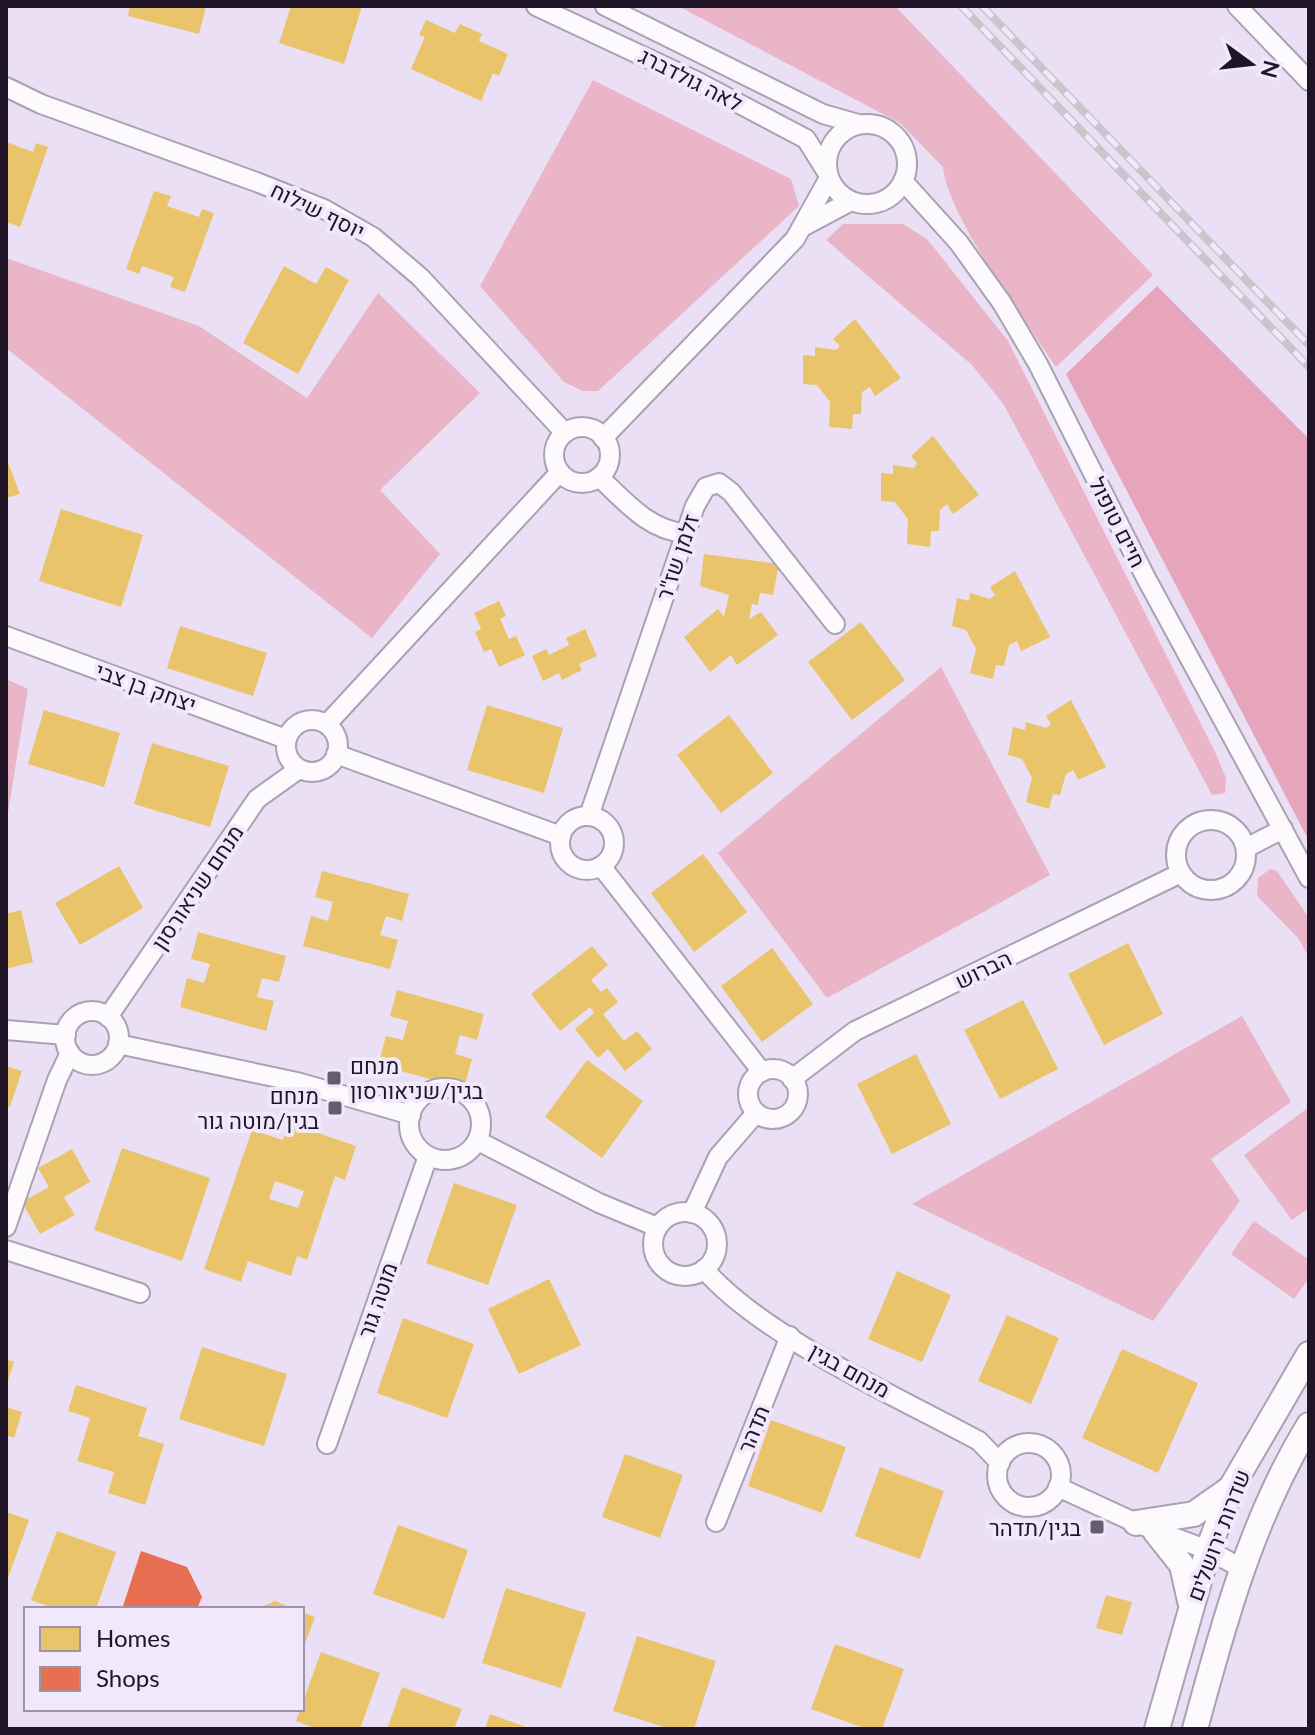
<svg xmlns="http://www.w3.org/2000/svg" width="1315" height="1735" viewBox="0 0 1315 1735" font-family="Lato,Heebo,sans-serif">
<rect width="100%" height="100%" fill="#eadff4"/>
<g fill="#e9b5c7">
<path d="M678,6H895L1153,275L1056,367C1026,322 947,215 943,167L900,123Z"/>
<path d="M593,80L791,179L799,206L598,391H583L564,382L480,286Z"/>
<path d="M843,224H903L927,239L1008,341L1215,752L1226,778L1225,793L1212,795L1004,405L972,365L826,240Z"/>
<path d="M6,258L199,326L307,398L378,293L480,393L380,490L440,554L372,638L6,348Z"/>
<path d="M941,667L1050,875L827,998L718,853Z"/>
<path d="M6,679L28,689L6,825Z"/>
<path d="M1270,869L1277,871L1309,918V958L1299,939L1257,896L1258,878Z"/>
<path d="M1242,1016L1291,1102L1211,1159L1240,1201L1153,1321L912,1204Z"/>
<path d="M1309,1107V1208L1292,1220L1244,1155Z"/>
<path d="M1254,1221L1309,1260V1278L1294,1299L1231,1254Z"/>
</g>
<path fill="#e6a5ba" d="M1157,286L1309,439V841L1066,374Z"/>
<g fill="#e9c46a" fill-rule="evenodd">
<path d="M130,6H206L199,34L128,16Z"/>
<path d="M291,6H362L344,64L279,43Z"/>
<path d="M426,20L455,33L460,24L482,34L479,41L508,54L499,76L493,73L481,101L411,69L425,37L419,35Z"/>
<path d="M6,142L33,152L36,143L48,147L20,227L6,222Z"/>
<path d="M154,191L171,196L167,206L199,217L202,209L214,213L185,292L170,287L174,277L142,266L139,274L126,269Z"/>
<path d="M284,266L316,284L326,267L349,280L298,374L243,343Z"/>
<path d="M855,319L901,378L875,396L870,387L862,392L861,414H853L852,429L829,427L830,402L817,385L803,384V355L815,356V347L836,350L840,346L833,339Z"/>
<path d="M933,436L979,495L953,514L947,504L940,510L939,531H931L930,547L907,544L908,519L895,502L881,501V473L893,474V465L914,468L917,463L911,456Z"/>
<path d="M6,457L20,494L6,498Z"/>
<path d="M61,509L143,535L121,607L39,581Z"/>
<path d="M704,554L779,564L773,595L760,593L758,605L752,604L749,619L761,612L778,635L737,665L731,655L710,672L684,637L718,609L724,617L729,595L700,586Z"/>
<path d="M1015,571L1050,637L1021,651L1017,641L1009,645L1004,666L996,665L993,679L970,673L976,649L966,630L952,626L957,598L969,601L970,593L990,599L995,595L990,587Z"/>
<path d="M499,601L506,616L500,619L509,639L516,636L525,655L499,667L491,649L484,652L475,632L481,629L474,613Z"/>
<path d="M861,622L905,680L852,720L808,662Z"/>
<path d="M180,626L267,653L253,696L167,668Z"/>
<path d="M585,629L597,656L579,664L582,670L562,680L559,673L543,681L532,656L546,649L549,655L569,645L566,638Z"/>
<path d="M1071,700L1106,767L1078,780L1073,770L1066,774L1060,795L1053,794L1049,809L1026,802L1032,778L1022,759L1008,755L1013,727L1025,730L1026,722L1046,728L1051,724L1046,716Z"/>
<path d="M487,705L563,728L544,793L467,770Z"/>
<path d="M44,710L120,733L104,787L28,764Z"/>
<path d="M729,715L773,773L721,813L677,755Z"/>
<path d="M152,743L229,766L210,827L134,804Z"/>
<path d="M703,854L747,912L694,952L651,893Z"/>
<path d="M119,866L143,908L80,945L55,903Z"/>
<path d="M322,871L409,894L402,921L386,916L380,935L398,940L390,969L303,946L311,916L328,921L333,902L315,897Z"/>
<path d="M21,910L33,962L6,969V914Z"/>
<path d="M198,932L286,956L279,982L262,978L257,997L274,1001L266,1031L180,1007L187,978L204,983L210,964L191,959Z"/>
<path d="M1128,943L1163,1014L1104,1045L1068,974Z"/>
<path d="M592,946L608,965L591,980L601,992L607,988L618,1002L603,1014L624,1041L637,1031L652,1049L625,1071L608,1049L598,1058L575,1029L594,1013L590,1007L560,1031L531,994Z"/>
<path d="M772,948L813,1004L762,1042L721,986Z"/>
<path d="M397,990L484,1014L477,1040L460,1035L455,1054L472,1059L464,1088L378,1065L386,1036L403,1040L408,1021L390,1016Z"/>
<path d="M1023,1000L1058,1069L1000,1099L964,1030Z"/>
<path d="M916,1054L951,1124L892,1154L857,1084Z"/>
<path d="M587,1060L643,1101L602,1158L545,1117Z"/>
<path d="M6,1066L22,1071L10,1107L6,1106Z"/>
<path d="M289,1123L356,1146L345,1180L335,1176L307,1260L297,1256L291,1276L248,1261L241,1282L204,1269L252,1130L283,1140ZM275,1181L304,1191L298,1208L269,1199Z"/>
<path d="M122,1148L210,1178L182,1261L94,1230Z"/>
<path d="M72,1149L90,1182L64,1197L75,1215L40,1234L22,1202L49,1187L38,1168Z"/>
<path d="M454,1183L517,1205L488,1285L426,1263Z"/>
<path d="M897,1271L951,1295L922,1362L868,1339Z"/>
<path d="M549,1279L581,1345L519,1374L488,1309Z"/>
<path d="M1007,1315L1059,1338L1031,1404L978,1381Z"/>
<path d="M403,1318L474,1344L447,1418L377,1393Z"/>
<path d="M202,1347L287,1374L264,1446L179,1419Z"/>
<path d="M1122,1349L1198,1383L1158,1473L1082,1438Z"/>
<path d="M6,1359L14,1362L7,1384H6Z"/>
<path d="M76,1385L147,1408L138,1436L164,1444L145,1505L108,1493L114,1472L77,1461L90,1418L68,1411Z"/>
<path d="M6,1407L22,1412L14,1438L6,1435Z"/>
<path d="M771,1420L846,1447L822,1513L748,1486Z"/>
<path d="M625,1454L683,1475L660,1538L602,1517Z"/>
<path d="M880,1467L944,1491L920,1559L855,1536Z"/>
<path d="M6,1512L29,1520L6,1583Z"/>
<path d="M398,1525L468,1550L444,1619L373,1594Z"/>
<path d="M57,1531L116,1552L96,1609H56L31,1600Z"/>
<path d="M506,1588L586,1613L561,1688L482,1663Z"/>
<path d="M1106,1595L1132,1602L1122,1635L1096,1628Z"/>
<path d="M275,1601L295,1609H257Z"/>
<path d="M302,1612L315,1617L302,1651Z"/>
<path d="M637,1636L716,1661L694,1729H670L613,1711Z"/>
<path d="M835,1644L904,1669L882,1729H867L811,1709Z"/>
<path d="M321,1652L380,1673L360,1729H317L296,1721Z"/>
<path d="M402,1687L462,1709L454,1729H387Z"/>
<path d="M490,1714L531,1729H485Z"/>
</g>
<path fill="#e76f51" d="M141,1551L187,1567L202,1597L197,1609H122Z"/>
<g fill="none" stroke-linecap="round" stroke-linejoin="round">
<defs>
<g id="minor">
<path d="M536,6L698,82L806,139L828,174"/>
<path d="M605,6L823,114L858,124"/>
<path d="M1237,6L1309,81"/>
<path d="M6,87L41,104L259,183L324,209L373,237L420,277L565,433"/>
<circle cx="867" cy="164" r="40"/>
<path d="M903,181L959,243L1002,303L1038,364L1146,578L1309,878"/>
<path d="M806,225L851,201"/>
<circle cx="582" cy="455" r="28"/>
<path d="M603,438L795,239L829,178"/>
<path d="M599,477C624,500 649,531 685,533"/>
<path d="M6,636L286,739"/>
<circle cx="312" cy="746" r="26"/>
<path d="M327,724L560,472"/>
<path d="M336,754L561,836"/>
<path d="M589,816L695,506L706,487L719,483L731,492L835,624"/>
<circle cx="587" cy="843" r="27"/>
<circle cx="1211" cy="855" r="35"/>
<path d="M1246,848L1283,829"/>
<path d="M601,866L762,1072"/>
<circle cx="92" cy="1038" r="27"/>
<path d="M108,1017L257,799L299,769"/>
<path d="M6,1030L66,1035"/>
<path d="M118,1044L297,1082L411,1115"/>
<circle cx="773" cy="1094" r="25"/>
<path d="M792,1079L855,1031L1181,873"/>
<circle cx="445" cy="1124" r="36"/>
<path d="M478,1141L599,1203L657,1227"/>
<circle cx="685" cy="1244" r="32"/>
<path d="M692,1213L718,1157L756,1113"/>
<path d="M6,1227L57,1080L70,1053"/>
<path d="M6,1250L140,1293"/>
<path d="M704,1269C763,1337 898,1397 979,1441L1000,1463"/>
<circle cx="1029" cy="1475" r="32"/>
<path d="M327,1444L428,1156"/>
<path d="M1058,1487L1136,1523L1208,1550L1243,1569"/>
<path d="M716,1522L790,1336"/>
</g>
<g id="major">
<path d="M1136,1523L1194,1514L1231,1488"/>
<path d="M1155,1531L1182,1565L1190,1601"/>
<path d="M1157,1729L1208,1550L1232,1486L1309,1354"/>
<path d="M1195,1729C1223,1625 1252,1518 1309,1425"/>
</g>
</defs>
<use href="#minor" stroke="#aaa1b3" stroke-width="22"/>
<use href="#major" stroke="#aaa1b3" stroke-width="28"/>
<use href="#minor" stroke="#fcfafd" stroke-width="18"/>
<use href="#major" stroke="#fcfafd" stroke-width="24"/>
<defs>
<g id="rail">
<path d="M961,6L1309,367"/>
<path d="M982,6L1309,345"/>
</g>
</defs>
<use href="#rail" stroke="#c8c5cb" stroke-width="8"/>
<use href="#rail" stroke="#f2e8fc" stroke-width="5" stroke-dasharray="15" stroke-linecap="butt"/>
</g>
<g fill="#665c6f" stroke="#f2e8fc" stroke-width="3">
<rect x="326" y="1070" width="16" height="16" rx="4"/>
<rect x="327" y="1100" width="16" height="16" rx="4"/>
<rect x="1089" y="1519" width="16" height="16" rx="4"/>
</g>
<g text-anchor="middle" dominant-baseline="central" stroke-width="8" stroke-linejoin="round" paint-order="stroke">
<g font-size="22" fill="#1f1527" stroke="#f2e8fc">
<text transform="translate(691 79) rotate(27)">לאה גולדברג</text>
<text transform="translate(318 210) rotate(26)">יוסף שילוח</text>
<text transform="translate(1118 522) rotate(63)">חיים טופול</text>
<text transform="translate(677 557) rotate(-71)">זלמן שז"ר</text>
<text transform="translate(146 687) rotate(20)">יצחק בן צבי</text>
<text transform="translate(197 887) rotate(-56)">מנחם שניאורסון</text>
<text transform="translate(983 969) rotate(-26)">הברוש</text>
<text transform="translate(377 1300) rotate(-71)">מוטה גור</text>
<text transform="translate(850 1370) rotate(29)">מנחם בגין</text>
<text transform="translate(753 1429) rotate(-68)">תדהר</text>
<text transform="translate(1218 1535) rotate(-69)">שדרות ירושלים</text>
</g>
<g font-size="22" fill="#1f1527" stroke="#f2e8fc" text-anchor="end">
<text x="350" y="1065" text-anchor="start">מנחם<tspan x="350" dy="25">בגין/שניאורסון</tspan></text>
<text x="319" y="1095">מנחם<tspan x="319" dy="25">בגין/מוטה גור</tspan></text>
<text x="1081" y="1527">בגין/תדהר</text>
</g>
</g>
<rect width="1315" height="1735" fill="none" stroke="#1f1527" stroke-width="16"/>
<rect x="24" y="1607" width="280" height="104" fill="#f2e8fc" stroke="#9e94a7" stroke-width="2"/>
<rect x="40" y="1627" width="40" height="24" fill="#e9c46a" stroke="#9e94a7" stroke-width="2"/>
<text x="96" y="1647" font-size="24" fill="#1f1527">Homes</text>
<rect x="40" y="1667" width="40" height="24" fill="#e76f51" stroke="#9e94a7" stroke-width="2"/>
<text x="96" y="1687" font-size="24" fill="#1f1527">Shops</text>
<g transform="translate(1251 64) rotate(105)" stroke="#f2e8fc" stroke-width="6" paint-order="stroke">
<path d="M0-6L14 30L0 20L-14 30Z" fill="#1f1527"/>
<text y="-12" font-size="22" font-weight="bold" text-anchor="middle" fill="#1f1527">N</text>
</g>
</svg>
